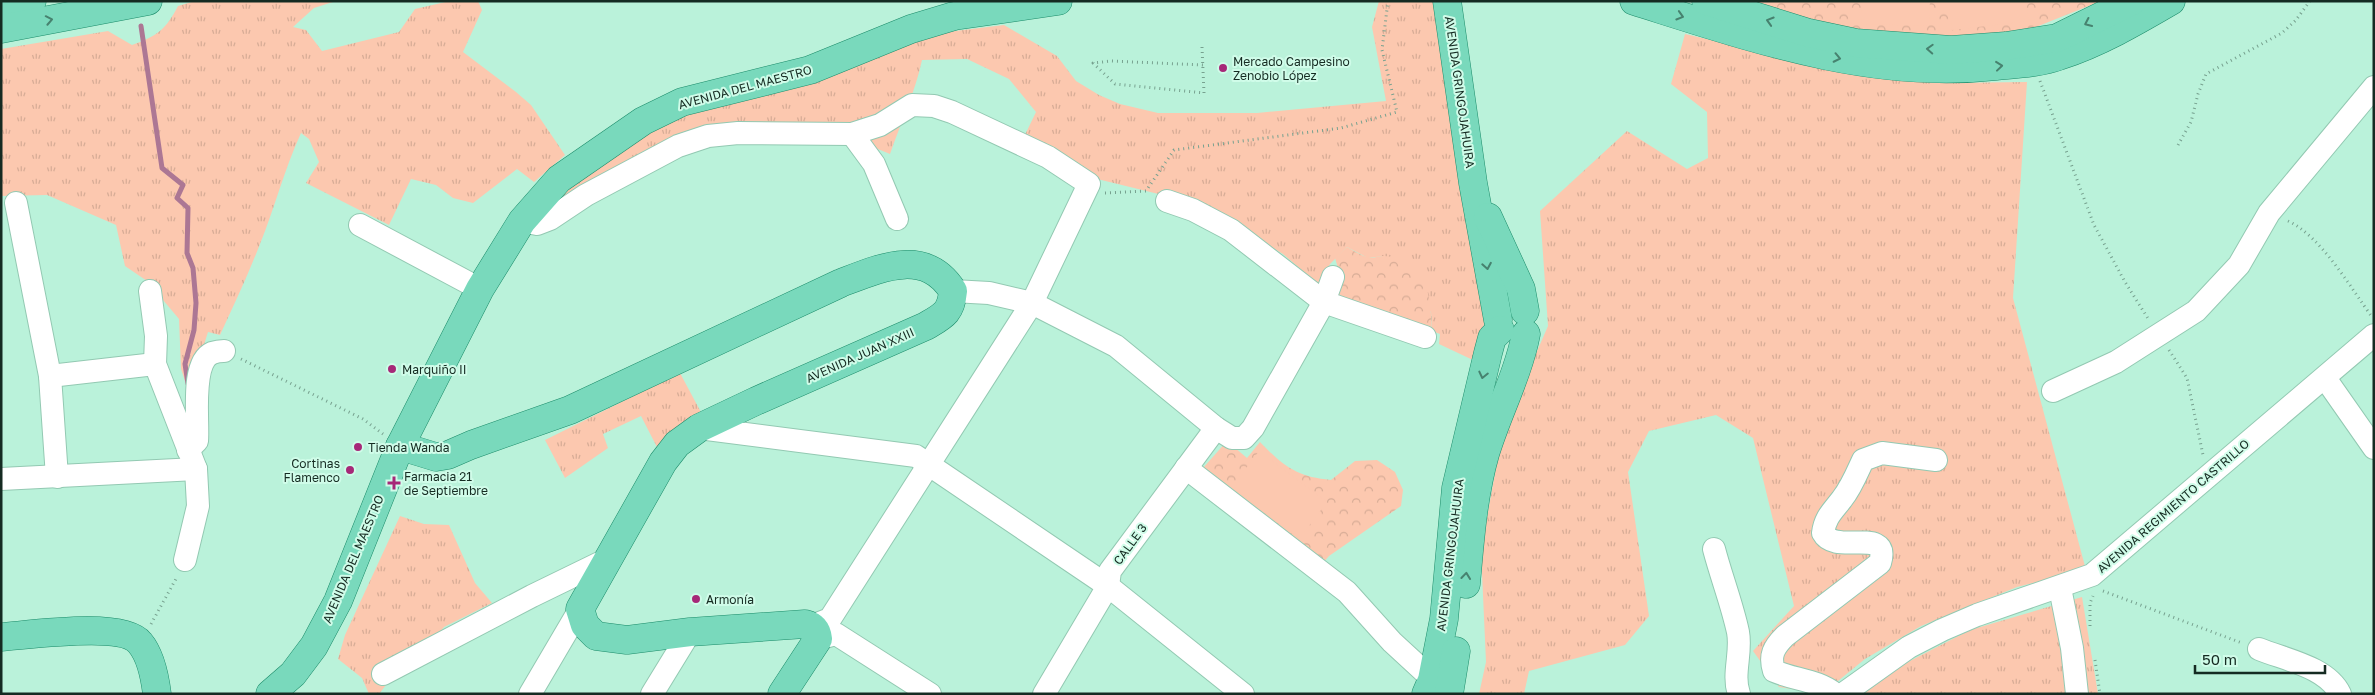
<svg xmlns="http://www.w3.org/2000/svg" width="2375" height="695" viewBox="0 0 2375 695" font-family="'Golos Text',sans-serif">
<defs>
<pattern id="grass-tufts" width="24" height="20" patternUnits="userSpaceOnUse" patternTransform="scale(1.25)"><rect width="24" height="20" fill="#fcc8af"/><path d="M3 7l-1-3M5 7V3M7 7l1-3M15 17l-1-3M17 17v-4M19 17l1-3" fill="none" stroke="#d7ac96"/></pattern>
<pattern id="forest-crowns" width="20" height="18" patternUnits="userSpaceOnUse" patternTransform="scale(1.25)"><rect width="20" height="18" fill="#fcc8af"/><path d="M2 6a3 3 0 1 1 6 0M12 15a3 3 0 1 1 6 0" fill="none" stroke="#d7ac96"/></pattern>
</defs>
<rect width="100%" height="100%" fill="#baf2da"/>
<g fill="url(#grass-tufts)">
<path d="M195,1H336L314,8L293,27L306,30L322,51L399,32L415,9L450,1H478L482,10L463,52L516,92L531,105L565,155L534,182L517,169L473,203L453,198L436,185L411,179L389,225L306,183L319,162L309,139L301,133C284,170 275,207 260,244C248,275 234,305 220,335L208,332L197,367L191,399L181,369L179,319L147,281L125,266L116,225L47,195L1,196V49L108,31L132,45C158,36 166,29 178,6Z"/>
<path d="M1379,1H1436L1488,308L1475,361L1439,344L1440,334L1432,331L1431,312L1384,256L1368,258L1347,247L1330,264L1319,285L1283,254L1220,216L1187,201L1085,176L1023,139L1036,112L1009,79L967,59L922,60C915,93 901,122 890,154L868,145L731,127L542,213L572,184L624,144L676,118L939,33L1004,25L1057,56L1076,81L1099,95L1120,104L1158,113H1257L1386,101L1372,27Z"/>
<path d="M1685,34L1874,78L1946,83L2027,82L2013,298L2086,570L2017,587L1921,626L1865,659L1822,694L1779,687L1753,651L1794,606L1753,438L1716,415L1649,431L1628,472L1649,616L1625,645L1529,671L1524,694H1479L1486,662L1481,551L1503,429L1548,326L1540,211L1627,131L1687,169L1708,158L1707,112L1671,84Z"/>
<path d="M680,373L703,416L660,453L641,416L603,434L608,448L565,478L545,440Z"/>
<path d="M400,516L424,524L449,525L475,583L492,603L444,627L433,640L378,668L386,685L379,694H369L362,678L338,659L345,635Z"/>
<path d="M2082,597L2098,694H1862L1906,663L1970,630Z"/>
</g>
<g fill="url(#forest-crowns)">
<path d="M1737,1H2101L2036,27L1997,37L1937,40L1850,31Z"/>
<path d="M1347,247C1353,250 1361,256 1368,257C1373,259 1378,256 1383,256C1428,258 1431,297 1432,331L1334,298L1340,275L1335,258Z"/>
<path d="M1227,441L1247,458L1260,442C1283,466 1297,477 1331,480L1355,461L1377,460L1395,472L1403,490L1401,506L1329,556L1322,564L1203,468Z"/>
</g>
<g fill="#fcc8af">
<path d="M1862,1H1930L1929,26L1861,24Z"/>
<path d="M1948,1H2026L2029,21L1952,30Z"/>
<path d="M1259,451L1327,502L1299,539L1231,488Z"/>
</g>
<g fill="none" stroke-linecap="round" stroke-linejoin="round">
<path stroke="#ac7794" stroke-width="5" d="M141,26L162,168L183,185L177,198L188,208L187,253L193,268L196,303L194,330L185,364L188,384"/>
<defs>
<g id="minor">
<path d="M852,134L874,164L897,219"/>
<path d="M1167,201L1193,210L1231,230L1324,302L1425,337"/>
<path d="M16,203L50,376L57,477"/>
<path d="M522,221L537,224L550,219L586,195L678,146L708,136L738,133L852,134L880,125L912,105L934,106L952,112L1048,157L1089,184L1032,303L830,619L812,626"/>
<path d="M360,225L480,289"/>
<path d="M150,291L156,336L155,364L196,469L198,506L185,560"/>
<path d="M953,291L989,293L1032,303L1116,346L1216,428L1232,438H1244L1253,428L1324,302L1333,277"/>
<path d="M50,376L155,364"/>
<path d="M2325,378L2374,448"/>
<path d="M2053,391L2116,362L2196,311L2239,265L2269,213L2374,87"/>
<path d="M699,428L916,456L1108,586L1243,694"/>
<path d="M188,450L197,441C199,421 190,363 212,353C215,352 220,351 224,351"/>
<path d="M1186,468L1347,592L1392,642L1442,688"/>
<path d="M1,479L196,469"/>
<path d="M1714,549C1721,576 1732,604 1738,632C1742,653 1732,674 1739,694"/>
<path d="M2060,588L2072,648L2077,694"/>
<path d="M818,639L836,634L930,694"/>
<path d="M2259,649C2286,660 2327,667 2340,694"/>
<path d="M383,674L532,596L608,559"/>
<path d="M530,694L580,609"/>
<path d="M652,694L690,632"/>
<path d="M1044,694L1108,586L1110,571L1216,428"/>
<path d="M1835,694C1818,680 1795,680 1774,671C1769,655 1774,647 1785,636L1880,563C1891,525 1835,556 1823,533C1825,517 1833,511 1842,499C1851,488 1857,473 1863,460L1882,453L1936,460"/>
<path d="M1843,694L1909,647L1942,630L1977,615L2092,575L2374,335"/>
</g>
<g id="major">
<path d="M1447,1L1473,183L1498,320"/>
<path d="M1634,1C1752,38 1870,80 1996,66C2016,64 2040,63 2059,56C2099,43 2135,22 2171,1"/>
<path d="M1706,1L1809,33L1856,43L1951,50L2006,46L2057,38L2132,1"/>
<path d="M1,7L32,1"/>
<path d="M1,29L148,1"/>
<path d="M1488,217L1521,289L1525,311"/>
<path d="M400,446L436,457L448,455L471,445L570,410L841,283C880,268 925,247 953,291C951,313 943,316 926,326L756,401L699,428L677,444L663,462L580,609L585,625L596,636L627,640L690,632L805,624C814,626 817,630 818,639L782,694"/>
<path d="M1466,584C1470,540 1473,496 1485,454C1497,414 1518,375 1526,334"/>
<path d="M1,637C29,635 123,621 140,643C151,656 155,678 157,694"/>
<path d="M270,694L293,674L314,646L338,601L400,446L480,289L522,221L559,179L643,121L682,102L810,70L911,29L954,16L1058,1"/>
<path d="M1426,694L1432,680L1444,619L1456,488L1488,353L1492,338L1500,330"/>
<path d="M1449,694L1456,651"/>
</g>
</defs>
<use href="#minor" stroke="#93c9b2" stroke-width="24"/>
<use href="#major" stroke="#1c8c6a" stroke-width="29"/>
<g stroke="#77a18f" stroke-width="3" stroke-dasharray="1 4" stroke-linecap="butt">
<path d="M1202,47L1204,93L1115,84L1093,63L1111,61L1203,65"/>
<path d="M2040,81L2094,225L2125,282L2149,320"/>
<path d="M2178,145L2191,122L2198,94L2206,74L2282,33L2296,20L2310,1"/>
<path d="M1105,193L1146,191L1174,150L1341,128L1397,112L1382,50L1388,1"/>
<path d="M2288,221C2320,235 2351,288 2372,317"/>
<path d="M2169,350L2187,378L2203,455"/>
<path d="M241,359L363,419L383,434"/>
<path d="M2103,591L2242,643"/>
<path d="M151,624L177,577"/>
<path d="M2090,626V603L2093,596"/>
<path d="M2095,660L2100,694"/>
</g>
<use href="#minor" stroke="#fff" stroke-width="22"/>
<use href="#major" stroke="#79d9bc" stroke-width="28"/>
</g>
<defs><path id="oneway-chevron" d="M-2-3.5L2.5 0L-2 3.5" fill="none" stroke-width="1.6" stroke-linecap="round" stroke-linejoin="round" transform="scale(1.25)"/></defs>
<g stroke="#47826f">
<use href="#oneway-chevron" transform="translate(1680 16) rotate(17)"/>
<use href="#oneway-chevron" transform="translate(49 20) rotate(-11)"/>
<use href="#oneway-chevron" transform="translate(1770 21) rotate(-163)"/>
<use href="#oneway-chevron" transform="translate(2088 23) rotate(155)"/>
<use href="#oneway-chevron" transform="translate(1930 49) rotate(-177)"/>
<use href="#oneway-chevron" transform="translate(1837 58) rotate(12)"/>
<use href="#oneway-chevron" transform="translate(1999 66) rotate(-6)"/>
<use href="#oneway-chevron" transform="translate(1487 266) rotate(80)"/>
<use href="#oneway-chevron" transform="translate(1483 375) rotate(103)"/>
<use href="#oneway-chevron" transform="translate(1466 576) rotate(-84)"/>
</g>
<g fill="#a62878" stroke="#d0fce9" stroke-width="2">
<circle cx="1223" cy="68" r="5"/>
<circle cx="392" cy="369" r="5"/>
<circle cx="358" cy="447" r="5"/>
<circle cx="350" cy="470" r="5"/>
<path d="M391.5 475.5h5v5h5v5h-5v5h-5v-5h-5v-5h5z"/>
<circle cx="696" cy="599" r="5"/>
</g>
<g text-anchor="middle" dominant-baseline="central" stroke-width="4" stroke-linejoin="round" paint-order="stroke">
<g font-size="12" fill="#152b22" stroke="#d0fce9" text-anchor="start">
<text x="1233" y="61">Mercado Campesino<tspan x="1233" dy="14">Zenobio López</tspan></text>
<text x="402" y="369">Marquiño II</text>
<text x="368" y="447">Tienda Wanda</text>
<text x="340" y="463" text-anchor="end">Cortinas<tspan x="340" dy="14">Flamenco</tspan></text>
<text x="404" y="476">Farmacia 21<tspan x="404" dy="14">de Septiembre</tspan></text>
<text x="706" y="599">Armonía</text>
</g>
<g font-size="12" fill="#152b22" stroke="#d0fce9">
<text transform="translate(745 87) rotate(-15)">AVENIDA DEL MAESTRO</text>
<text transform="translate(1460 92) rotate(82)">AVENIDA GRINGOJAHUIRA</text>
<text transform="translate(860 355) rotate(-24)">AVENIDA JUAN XXIII</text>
<text transform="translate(2173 506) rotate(-41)">AVENIDA REGIMIENTO CASTRILLO</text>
<text transform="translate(1130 544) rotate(-54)">CALLE 3</text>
<text transform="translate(1450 555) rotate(-83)">AVENIDA GRINGOJAHUIRA</text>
<text transform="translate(353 559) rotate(-67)">AVENIDA DEL MAESTRO</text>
</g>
</g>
<rect width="2375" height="695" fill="none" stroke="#152b22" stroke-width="5"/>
<path d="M2195 665v8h130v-8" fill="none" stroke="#152b22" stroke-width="2.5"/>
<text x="2202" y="665" font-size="15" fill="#152b22" stroke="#d0fce9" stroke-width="4" paint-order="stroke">50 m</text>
</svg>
